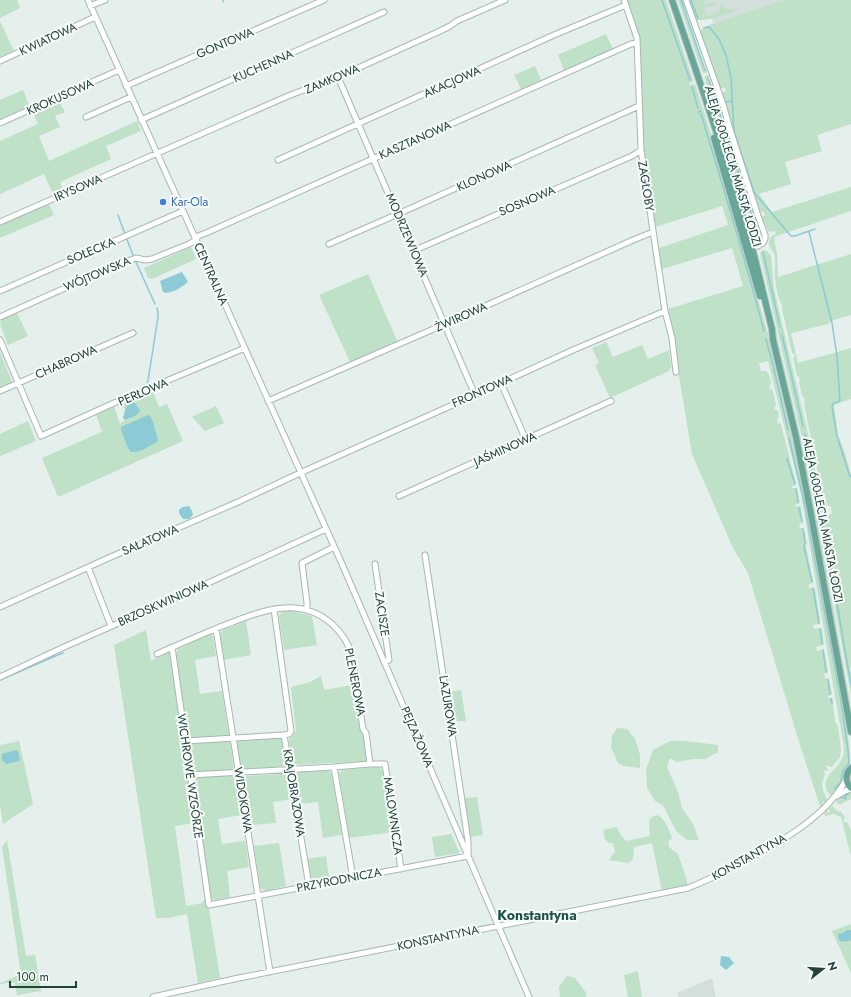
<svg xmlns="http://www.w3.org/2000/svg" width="851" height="997" font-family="Jost,sans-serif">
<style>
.built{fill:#d3dfda}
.green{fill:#bee1c7}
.water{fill:#8ccad6}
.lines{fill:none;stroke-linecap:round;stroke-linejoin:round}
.stream{stroke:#8ccad6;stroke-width:1.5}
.minor-casing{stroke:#a7b8b2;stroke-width:7}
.major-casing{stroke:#c1cac8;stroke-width:8}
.minor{stroke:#fff;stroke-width:5}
.major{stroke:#68a697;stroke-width:6}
.shop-dot{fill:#3f7fe0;stroke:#f6fbf9;stroke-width:1.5}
.labels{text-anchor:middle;stroke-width:4;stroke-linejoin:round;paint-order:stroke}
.street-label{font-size:12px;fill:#23423a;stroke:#f6fbf9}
.shop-label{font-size:12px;fill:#366cbe;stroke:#f6fbf9;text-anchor:start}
.quarter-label{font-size:14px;font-weight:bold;fill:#1d5648;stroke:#f6fbf9}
</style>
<rect width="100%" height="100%" fill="#e5efeb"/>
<path class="built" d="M689,0h105l-80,26 -3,-9 -11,2z
M712,978l4,19h-37l-2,-4z"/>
<path class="green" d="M0,0h17l3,8 -20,10z
M626,0h40l27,80v2l-4,1 1,2 3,-1h2l14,44 65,227 30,135 45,253 1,20 -6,10 -2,9 -9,12 -3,1c-12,-15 3,-22 10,-33 4,-5 4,-10 4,-15l-10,-57 -33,-196 -33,-133 -9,2 2,8h5c4,3 5,9 5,14l-2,1 1,3h1l2,2 3,13v2l-2,1 1,3 3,1 1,6 -2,2 1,4h2l1,2 15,58v2l-4,1v2h5l3,15 -5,2 1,2 3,-1 2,1 2,15 -1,1 -3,2 1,3h3l1,1 3,14 -1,3 7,35v2l-4,1v4h5l1,1 5,32v3l-7,1 1,4 6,-1 2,1 2,14 -1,2 -7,2 1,4 6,-2 1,1 4,21 -1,2 -3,1 1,5 3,-1 1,1 3,15 -1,1 -3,1v2h3l2,1v6l2,17 3,4 3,24 -1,7 -8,10h-2l-2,-2 -2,1 2,4 -2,1 -2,-1 -1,1 2,3 -3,9 1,7 5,12 -3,1 -2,-1 -1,1 2,2 -1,2 -2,2 -21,-64 -52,-172 -15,-25 -41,-94 -24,-145 75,-23 -11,-38 -70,21 -3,-21 69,-23 -6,-19 -67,21 -12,-78 -4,-91z
M678,0h6l1,6 -2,1 22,63 2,-1v2l-1,2h-3l-1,-2z
M688,0h16l2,5 10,-4 1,3c-5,1 -7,3 -12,4l-1,3 1,3 3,2 4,-1 1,-2h1l6,-2 -1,-4 2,-1 -2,-5c5,5 7,10 16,8v2c-7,3 -34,13 -40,7 -3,-4 -5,-13 -7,-18z
M785,0h66v124l-34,11 5,16 -37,11 6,22 -32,10 13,18 79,-25v24l-74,25 -3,2 3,16 1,23 73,-23v61l-18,5 -5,4 -37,9 7,30 53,-15v51l-16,5 -1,2 4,29 7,18 6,22v192l-1,1 1,6v21l-28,-153 -16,-82 -47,-206 1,-3 5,-1 5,6 3,33 34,145 16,82 8,-2 -1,-8h-5l-2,-5 2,-2 -1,-2 -2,-1 -3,-13 2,-2v-2l-3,-1 -15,-74 1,-3 -1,-4 -2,-1 -3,-14 1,-2 -1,-3 -2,-1 -4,-18 2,-2 -1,-2 -2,-1 -10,-44c1,-5 -3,-8 -4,-14 -2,-8 -3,-15 -3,-23 0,-6 1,-13 -1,-19 -2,-3 -4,-5 -5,-8l1,-8 6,-3 -1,-3 -6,1 -7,-14v-1l3,-2 -1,-3h-3l-2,-1 -28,-84 -9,-34 4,-2 -1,-3h-5l-9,-24 2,-1 -1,-2h-2l-10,-28 2,-4 4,-3z
M0,21l14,30 -14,6z
M606,34l7,15 -49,21 -6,-15z
M535,66l6,14 -20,9 -7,-14z
M707,75l3,2 -2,1 8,24h2l-6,-18 9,23 4,16 -5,-16 -2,1 8,27 2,-1 32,95 1,8 -4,3 -4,-10 -13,-42 -35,-109v-3z
M23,90l7,17 -30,13v-20z
M58,99l7,13 -10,4 5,11 -21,9 10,25 88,-40 4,10 -35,15 5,13 -51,23 3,8 -10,4 -9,-20 -44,20v-53l38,-17 -6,-14z
M49,204l5,11 -54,23v-13z
M191,247l5,12 -44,20 -4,-1 -4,-10z
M758,254c15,68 32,135 47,203 17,81 30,163 45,244l-1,3 -44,-236 -21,-96 -27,-115z
M368,274l30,69 -48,19 -31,-67z
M17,313l11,23 -20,9 -8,-21 2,-5z
M606,342l7,15 29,-12 6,14 21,-9 2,17 -2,4 -59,27 -15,-33 4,-2 -7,-15z
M0,352l13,32 -13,6z
M153,391l6,16 8,-3 16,37 -125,56 -16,-39 60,-26 -6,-18 18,-8 6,18 5,-4 5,-1 9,-11 -3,-3 -8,-1 -3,5 -8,-5z
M216,406l8,17 -19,8 -13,-14z
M28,421l8,20 -36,15v-22z
M282,611h10l20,5 5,29 -33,5 -5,-34z
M246,621l5,34 -28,5 -3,-27 3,-3z
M146,630l5,31 19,-9 24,171 -19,3 11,80 16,-3 3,-4v4l4,6 11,69 -22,5 -11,-69 -19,4h-12l-42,-273z
M210,634l3,2 3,20 -21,4 5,34 22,-3 19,124 -23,4 4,25 23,-3 4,26 -22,4 3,26 -15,3 -4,-2 -35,-244 2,-5z
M321,676l3,14 29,-5 7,43 3,7 4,26 -74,4 -4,-25 7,-9 -5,-44 19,-5z
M461,690l5,31h-9l-5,-3 -3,-26z
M617,728l10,1 8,10 5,16v13l-16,-2 -6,-3 -7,-16 1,-11z
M283,738l4,28 -47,4 -4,-27 4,-3z
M19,741l14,63 -30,20 -3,-20v-59z
M670,741h15l33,4v7l-13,7h-12l-16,3 -7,-4 -3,9 11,25 4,16 11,16 6,16h-12l-11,-9 -13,-26 -8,-4 -8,-13 -1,-18 7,-20z
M379,767l4,4 10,61 -44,6 -10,-64 3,-4z
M329,771l3,3 10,61 -19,3 -5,-36 -19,2 -5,-27 5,-5z
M284,774l4,3 3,22 -18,3 3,21 -25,2 -7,-47 3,-2z
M851,791v8l-10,5h-3l-2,-3 1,-3 4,-3z
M477,797l6,38 -13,2 -5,-39z
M832,806l7,6 1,-1 5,6v1l-2,2 1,2h3l4,8v26l-10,-39 -7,-3 -9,2 -1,-3 3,-3 2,3 1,-2 -2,-2z
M658,815c8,6 11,14 14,23l-4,4 2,6 8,6 9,26v5l-25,6 -10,-48 -18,4 -1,12 -4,4 -20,-3 6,-9 -2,-8h-5l-3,-4 -2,-9 14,-3 3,7 6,7 24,-5 -1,-16 3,-3z
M451,834l9,19 -25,4 -3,-20z
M7,840l19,116 9,-1 6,36 -24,4 -2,-13 -15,2v-1l21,-9 -19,-127z
M279,843l7,43 -21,5 -5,-4 -6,-41z
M326,856l3,21 -15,4 -4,-3 -3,-19z
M851,924v49l-19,-42z
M638,971l4,26h-14l-4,-22z
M567,976l8,2 12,16 -1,3h-26l-1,-10z"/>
<path class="water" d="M182,272l6,10c-7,5 -16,13 -25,10l-3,-11z
M130,399l4,2c2,4 4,6 6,10 -4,5 -9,7 -15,9l-2,-2 2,-8z
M148,415l2,1 3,6 5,18 -1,2c-8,4 -17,11 -26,10l-3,-4 -7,-18v-3z
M189,506l3,5 1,4 -4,4h-6l-4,-6v-3l4,-3z
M16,750l2,1 2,9 -1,1 -13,3 -4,-4v-6z
M847,930h4v10l-5,2 -6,-1 -2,-3v-4l5,-1z
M721,956l8,1 5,6 -8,7 -6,-5z"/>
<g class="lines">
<path class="stream" d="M662,0l28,80
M681,0l24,70
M691,0l7,19
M223,2v-2
M704,28l5,-1 1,1 9,11 7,16 5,23 3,53 20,61 3,4 34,40h4l20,-7
M708,78l9,24
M692,87l6,21
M726,102l6,-1
M715,106l4,-1
M718,108l41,130
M698,112l3,-1
M701,114c22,72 44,144 63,217
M118,215l7,19
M809,232l23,91 5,33 3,45 -7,3 -1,3 5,29 12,38 2,3
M126,237l7,18
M763,252l17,75
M135,260l20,44
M782,335l21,91
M766,339l7,26 15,65
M147,387l11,-70v-4l-1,-5
M805,434l25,129 21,122
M789,438l16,68 35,189 8,55 1,13 -7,10 -1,9 -6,6v1
M787,458v1l8,25
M796,489l2,13
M799,508l3,14
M803,529l2,14 -1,4 8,35
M813,588l6,35
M820,629l2,15
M823,650l3,22
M0,680l53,-23 10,-4
M828,680l2,14
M831,699l1,5
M842,797l4,2
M845,798l1,-3 2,-1v-1"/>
<defs>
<path id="minor" d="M88,0l254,564 187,433
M624,0l13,38 4,112 24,161 7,27 4,34
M686,0l37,104 6,22 28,87 8,22v4l-2,4 -5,3 -9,3
M90,6l15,-6
M0,61l95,-44
M338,77l137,318
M126,86l198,-86
M86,117l45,-20
M141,120l243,-108
M0,123l119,-53
M278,160l276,-125 72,-30
M0,222l288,-126 50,-19 100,-45 12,-6 7,-5 48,-21
M329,244l69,-30 241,-108
M413,251l219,-95 9,-6
M0,291l183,-80
M0,317l112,-50 24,-9 9,2 7,-1 37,-15 7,-4 2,-4 8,-3 425,-189 6,-1
M0,340l41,96 73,-33 131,-55
M501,383l25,57
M0,391l133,-58
M268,401l177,-77 188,-84 20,-8
M399,496l212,-95
M375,564l14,96 -4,2
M88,567l23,59
M0,607l113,-51 125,-54 62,-29 175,-78 98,-45 92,-39
M274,609l17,122 -2,3 -5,1 25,151
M307,610v-7l-5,-40 32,-16
M216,629l54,343
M172,647l37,258 259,-49v-15l-43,-286
M157,654c23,-10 45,-20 68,-29 36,-14 74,-30 107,-1 10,9 16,18 20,31l11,74 3,4 4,31
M0,677l64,-30 105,-46 157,-72
M185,741l99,-6
M334,767l19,111
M190,775l144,-8 36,-3h15l16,105
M837,796l8,-5 6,-2
M153,997l81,-18 454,-91c18,-7 34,-15 50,-24 39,-20 85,-44 108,-84"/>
<path id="major" d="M672,0c27,79 54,157 77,237 9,31 15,61 23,92l1,11 23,97 14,72 41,223
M714,138l46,158
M851,768c-6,6 -6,14 0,20"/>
</defs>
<use href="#minor" class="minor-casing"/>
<use href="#major" class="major-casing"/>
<use href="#minor" class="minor"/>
<use href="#major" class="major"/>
</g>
<circle class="shop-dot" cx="163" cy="202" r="4"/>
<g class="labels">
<g class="street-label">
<text transform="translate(48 39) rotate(-25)" y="4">KWIATOWA</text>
<text transform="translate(225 43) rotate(-23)" y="4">GONTOWA</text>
<text transform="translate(263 66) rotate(-24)" y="4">KUCHENNA</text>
<text transform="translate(332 79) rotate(-23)" y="4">ZAMKOWA</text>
<text transform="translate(452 82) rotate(-24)" y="4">AKACJOWA</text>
<text transform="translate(60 97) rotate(-24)" y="4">KROKUSOWA</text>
<text transform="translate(415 140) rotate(-24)" y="4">KASZTANOWA</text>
<text transform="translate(733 166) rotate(73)" y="4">ALEJA 600-LECIA MIASTA ŁODZI</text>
<text transform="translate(484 176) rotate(-24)" y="4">KLONOWA</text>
<text transform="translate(646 186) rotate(81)" y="4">ZAGŁOBY</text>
<text transform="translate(78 188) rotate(-23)" y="4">IRYSOWA</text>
<text transform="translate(527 201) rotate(-23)" y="4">SOSNOWA</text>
<text transform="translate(407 235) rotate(67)" y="4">MODRZEWIOWA</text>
<text transform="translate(91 251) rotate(-23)" y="4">SOŁECKA</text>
<text transform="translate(97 274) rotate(-23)" y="4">WÓJTOWSKA</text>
<text transform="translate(211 274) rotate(66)" y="4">CENTRALNA</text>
<text transform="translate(461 317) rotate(-24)" y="4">ŻWIROWA</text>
<text transform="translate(66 362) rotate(-24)" y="4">CHABROWA</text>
<text transform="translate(482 391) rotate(-24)" y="4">FRONTOWA</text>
<text transform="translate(143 392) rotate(-23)" y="4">PERŁOWA</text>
<text transform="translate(505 449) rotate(-24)" y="4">JAŚMINOWA</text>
<text transform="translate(823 520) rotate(79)" y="4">ALEJA 600-LECIA MIASTA ŁODZI</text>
<text transform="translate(150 540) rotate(-23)" y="4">SAŁATOWA</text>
<text transform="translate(163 603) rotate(-24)" y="4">BRZOSKWINIOWA</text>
<text transform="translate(382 614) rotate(82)" y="4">ZACISZE</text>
<text transform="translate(355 682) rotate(79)" y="4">PLENEROWA</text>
<text transform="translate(448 706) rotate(81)" y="4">LAZUROWA</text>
<text transform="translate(417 737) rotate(67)" y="4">PEJZAŻOWA</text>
<text transform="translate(190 776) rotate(82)" y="4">WICHROWE WZGÓRZE</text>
<text transform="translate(294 793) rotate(81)" y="4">KRAJOBRAZOWA</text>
<text transform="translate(243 800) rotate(81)" y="4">WIDOKOWA</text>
<text transform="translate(393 816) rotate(82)" y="4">MALOWNICZA</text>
<text transform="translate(749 857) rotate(-29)" y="4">KONSTANTYNA</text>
<text transform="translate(339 880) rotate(-11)" y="4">PRZYRODNICZA</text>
<text transform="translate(438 938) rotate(-12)" y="4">KONSTANTYNA</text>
</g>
<g class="shop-label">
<text x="171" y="206">Kar-Ola</text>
</g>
<g class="quarter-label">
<text x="537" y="920">Konstantyna</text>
</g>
</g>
<g transform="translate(823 969) rotate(73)" stroke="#f6fbf9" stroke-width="3" paint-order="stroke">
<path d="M0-3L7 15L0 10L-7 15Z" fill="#23423a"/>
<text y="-6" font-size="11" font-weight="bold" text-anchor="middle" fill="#23423a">N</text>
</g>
<path d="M10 981v6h66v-6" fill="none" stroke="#23423a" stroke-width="2"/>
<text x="16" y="981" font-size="12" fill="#23423a" stroke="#f6fbf9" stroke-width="3" paint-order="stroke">100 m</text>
</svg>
